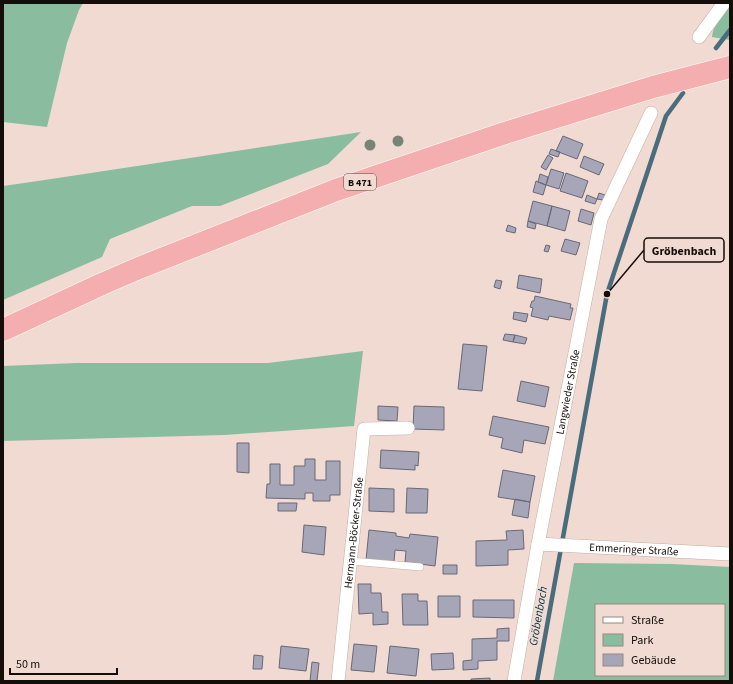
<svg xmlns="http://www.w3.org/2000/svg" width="733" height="684" font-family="'Source Sans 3',sans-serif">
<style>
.green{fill:#8abca0;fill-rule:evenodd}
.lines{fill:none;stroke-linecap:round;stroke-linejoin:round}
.stream{stroke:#4a6d7e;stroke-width:4.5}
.building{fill:#a7a6b8;stroke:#696879}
.lane-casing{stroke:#c3afa5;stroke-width:8}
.street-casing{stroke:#c3afa5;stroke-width:14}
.highway-casing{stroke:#fff;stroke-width:23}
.lane{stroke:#fff;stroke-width:7}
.street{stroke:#fff;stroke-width:13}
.highway{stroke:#f4aeaf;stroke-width:22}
.tree{fill:#788576}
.labels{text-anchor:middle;stroke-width:3.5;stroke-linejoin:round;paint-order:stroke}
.shield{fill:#f0dad1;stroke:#564a46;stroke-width:1}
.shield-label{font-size:10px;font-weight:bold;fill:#140d0a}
.street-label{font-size:11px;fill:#140d0a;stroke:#f0dad1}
.water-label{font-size:12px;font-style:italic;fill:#033447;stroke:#f0dad1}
.leader{fill:none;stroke:#140d0a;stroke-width:1.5}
.callout-dot{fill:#140d0a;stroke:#f0dad1;stroke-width:1.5}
.callout{fill:#f0dad1;stroke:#140d0a;stroke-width:1.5}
.callout-label{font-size:12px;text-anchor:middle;font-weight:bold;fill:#140d0a}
</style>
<rect width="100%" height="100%" fill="#f0dad1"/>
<path class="green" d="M3,3h80l-4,7 -12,33 -20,84 -44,-5z
M730,4v36l-18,-3c1,-12 11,-24 18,-33z
M361,132l-33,32 -108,42h-28l-82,33 -8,18 -99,43v-114l35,-5z
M363,351l-9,75 -130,9 -221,6v-75l74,-3h191z
M574,563l98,1 58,3v114h-177zM596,605h128v70h-128z"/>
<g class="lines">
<path class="stream" d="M716,48l14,-18
M537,681l70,-387 59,-178 17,-23"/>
</g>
<path class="building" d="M563,136l20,8 -6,15 -21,-8z
M551,149l9,3 -2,5 -9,-3z
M548,155l5,3 -7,12 -5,-3z
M584,156l20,8 -5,11 -19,-8z
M551,169l13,4 -5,16 -13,-4z
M566,173l22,8 -6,17 -22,-7z
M540,174l8,3 -2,8 -8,-3z
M536,181l10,4 -3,10 -10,-3z
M599,193l6,2 -2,5 -6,-1z
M587,195l10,4 -2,5 -10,-3z
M533,201l19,5 -5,20 -19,-5z
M552,206l18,5 -5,20 -18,-5z
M581,209l13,4 -3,12 -13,-4z
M528,221l8,3 -1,5 -8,-2z
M508,225l8,3 -1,5 -9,-2z
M565,239l15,4 -4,12 -15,-4z
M546,245l4,1 -2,6 -4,-1z
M519,275l23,4 -2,14 -23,-5z
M496,280l6,1 -2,8 -6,-2z
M535,296l36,8 -1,4h3l-3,12 -21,-4 -1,4 -17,-4 2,-8 -3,-1 2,-6h2z
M514,312l14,2 -2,8 -13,-3z
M505,334l10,1 -2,7 -10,-2z
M515,335l12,3 -2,6 -12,-2z
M463,344l24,2 -5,45 -24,-2z
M521,381l28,6 -4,20 -28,-6z
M378,406l20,1 -1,14 -19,-1z
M414,406l30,1v23l-31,-1z
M493,416l56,11 -4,17 -21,-4 -2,13 -21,-5 2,-10 -14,-3z
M237,443h12v30l-12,-1z
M381,450l38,2 -1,14 -3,-1v5l-35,-2z
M305,459h10v21h11v-19h14v34h-10v6h-17v-8h-8v6l-39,-1 1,-14h3v-20h10v21h14v-19h11z
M503,470l32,6 -5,26 -32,-5z
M369,488l25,1v23l-25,-1z
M407,488l21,1 -1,24h-21z
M515,499l15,3 -2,16 -16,-3z
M278,503h19l-1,8h-18z
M304,525l22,2 -2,28 -22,-3z
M369,530l27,3v3l13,2 1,-4 28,3 -3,29 -30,-4 1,-11 -11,-1 -1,12 -28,-2z
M523,530l1,19 -16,1v15l-32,1v-25l31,-1 -1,-9z
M443,565h14v9h-14z
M358,584h13v9h10l1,19h6v12l-15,1v-12l-14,1z
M402,594h16v7h9l1,24h-25z
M438,596h22v21h-22z
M473,600h41v18l-41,-1z
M509,628v13h-12v19l-19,1v8l-15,1v-9l9,-1v-21l25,-1v-9z
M354,644l23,2 -3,26 -23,-2z
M281,646l28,3 -3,22 -27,-3z
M390,646l29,3 -3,27 -29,-3z
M453,653l1,16 -22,1 -1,-16z
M254,655l9,1 -1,13h-9z
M312,662l7,1 -2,18h-7z
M490,678v3h-19v-2z"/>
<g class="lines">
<defs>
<path id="lane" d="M351,561l69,6"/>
<g id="street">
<path d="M699,37l25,-34"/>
<path id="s1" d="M538,544l192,10"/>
<path id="s2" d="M338,681l26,-252 44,-1"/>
<path id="s3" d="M514,681l24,-137 63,-325 50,-106"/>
</g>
<path id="highway" d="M3,330l99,-46 37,-16 197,-78 169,-57 148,-46 77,-20"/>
</defs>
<use href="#lane" class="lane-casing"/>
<use href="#street" class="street-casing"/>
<use href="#highway" class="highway-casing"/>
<use href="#lane" class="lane"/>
<use href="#street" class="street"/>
<use href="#highway" class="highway"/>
</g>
<g class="tree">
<circle cx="398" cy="141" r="5.5"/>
<circle cx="370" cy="145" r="5.5"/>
</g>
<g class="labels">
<rect class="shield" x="344" y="174" width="32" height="16" rx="3"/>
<g class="shield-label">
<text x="360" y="186">B 471</text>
</g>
<g class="street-label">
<text dy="4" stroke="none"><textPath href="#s3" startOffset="294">Langwieder Straße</textPath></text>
<text dy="4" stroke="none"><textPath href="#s2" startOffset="149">Hermann-Böcker-Straße</textPath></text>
<text dy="4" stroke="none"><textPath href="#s1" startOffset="96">Emmeringer Straße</textPath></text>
</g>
<g class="water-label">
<text transform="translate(538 616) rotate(-80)" y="4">Gröbenbach</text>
</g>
</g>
<path class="leader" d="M607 294L644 250"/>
<circle class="callout-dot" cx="607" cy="294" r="4"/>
<rect class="callout" x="644" y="238" width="80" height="24" rx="4"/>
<g class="callout-label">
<text x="684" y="255">Gröbenbach</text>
</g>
<rect width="733" height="684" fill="none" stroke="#140d0a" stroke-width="8"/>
<rect x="595" y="604" width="130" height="72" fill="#f0dad1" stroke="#988881"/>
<rect x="603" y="617" width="20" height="6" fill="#ffffff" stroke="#988881"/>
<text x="631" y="624" font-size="12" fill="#140d0a">Straße</text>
<rect x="603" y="634" width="20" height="12" fill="#8abca0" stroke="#988881"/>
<text x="631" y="644" font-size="12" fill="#140d0a">Park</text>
<rect x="603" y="654" width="20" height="12" fill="#a7a6b8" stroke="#988881"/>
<text x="631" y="664" font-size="12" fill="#140d0a">Gebäude</text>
<path d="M10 668v6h107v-6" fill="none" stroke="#140d0a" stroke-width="2"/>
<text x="16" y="668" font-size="12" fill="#140d0a" stroke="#f0dad1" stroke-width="3" paint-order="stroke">50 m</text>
</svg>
